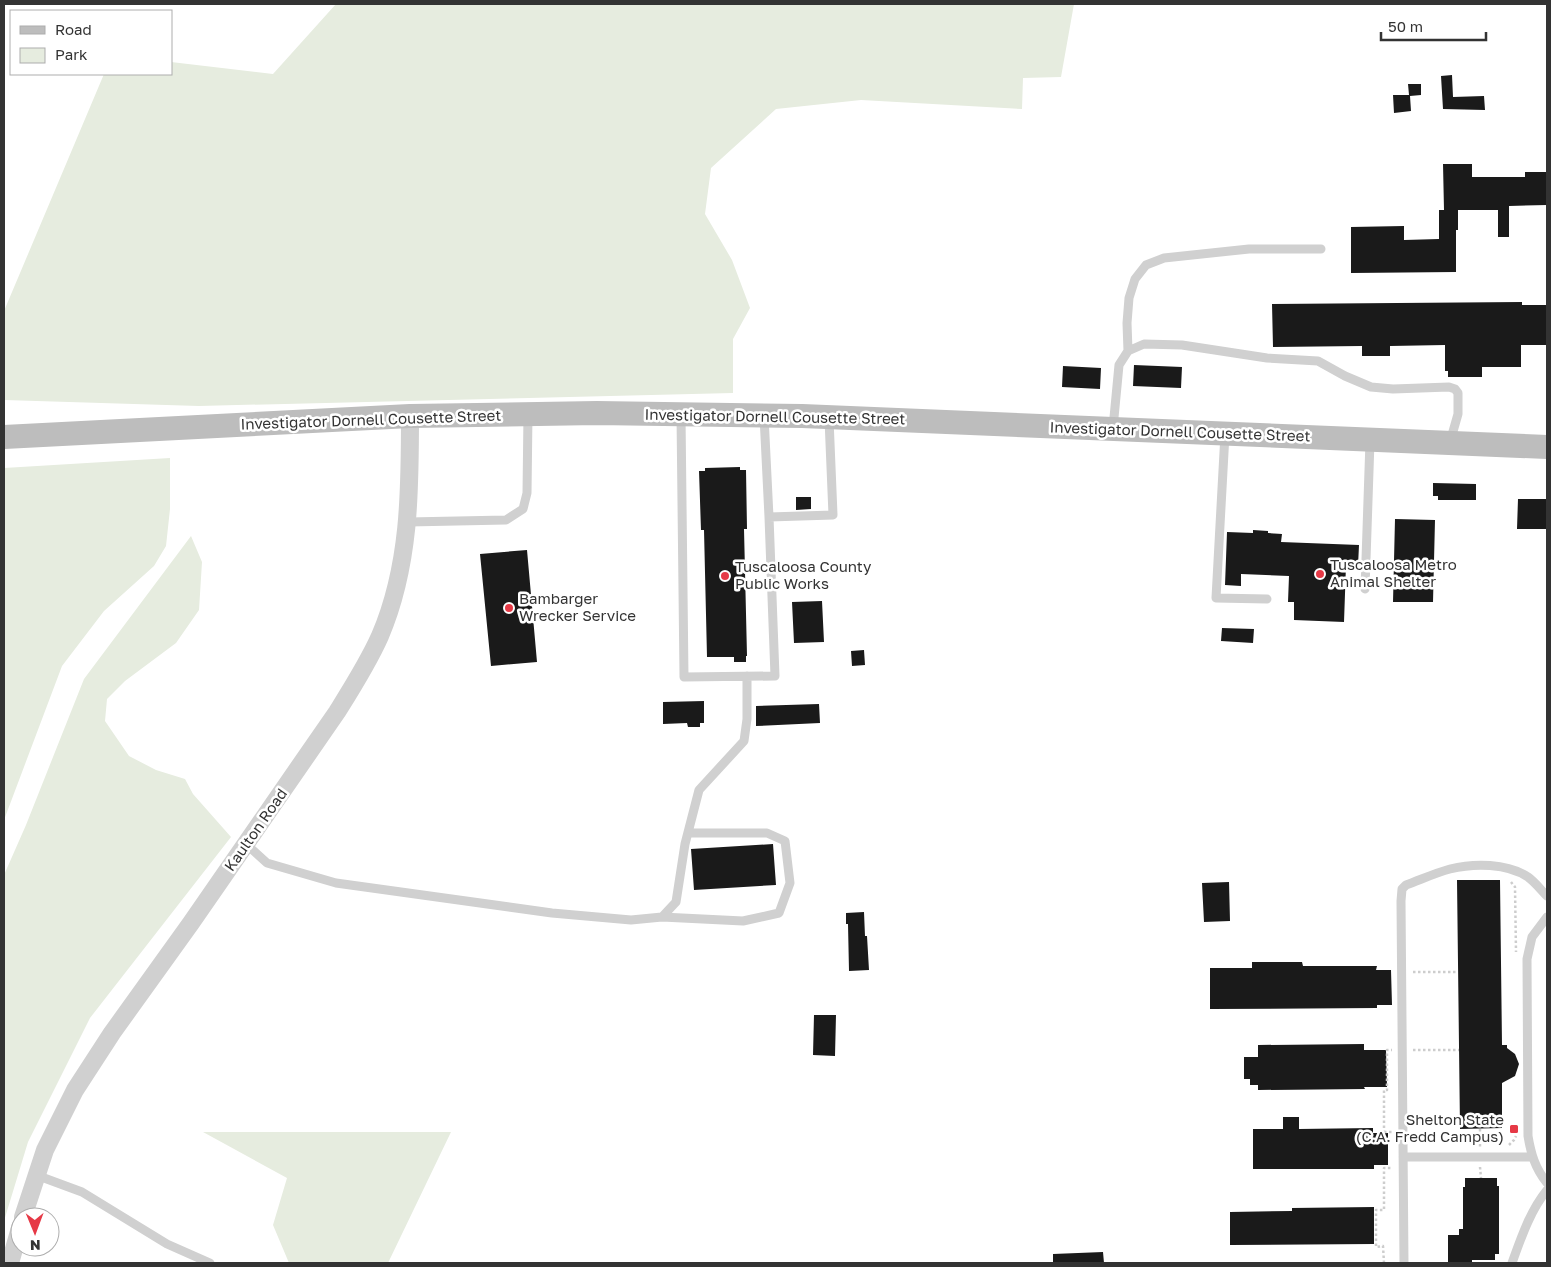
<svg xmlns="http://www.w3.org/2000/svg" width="1551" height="1267" font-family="'Golos Text',sans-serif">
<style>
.green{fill:#e6ecdf}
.building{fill:#1a1a1a}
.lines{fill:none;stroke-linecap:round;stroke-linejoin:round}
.path{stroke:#cdcdcd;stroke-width:2.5;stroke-dasharray:2.5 2.5;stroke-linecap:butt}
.service{stroke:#d0d0d0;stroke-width:9}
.minor{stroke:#d0d0d0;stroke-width:18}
.secondary{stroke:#bdbdbd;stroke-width:24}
.poi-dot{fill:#e63946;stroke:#fff;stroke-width:2}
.labels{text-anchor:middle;stroke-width:5;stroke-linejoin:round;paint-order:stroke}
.street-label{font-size:15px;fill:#333;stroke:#fff}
.poi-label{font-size:15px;fill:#333;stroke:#fff;text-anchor:start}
</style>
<rect width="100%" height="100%" fill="#fff"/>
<path class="green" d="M336,4h738l-13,73 -38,1 -1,31 -161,-9 -85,9 -65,59 -6,46 27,46 18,48 -17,31v54l-534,13 -195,-6v-89l100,-237h67v-12l102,12z
M170,458v51l-4,37 -12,20 -50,45 -42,55 -58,154v-352z
M191,536l11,26 -3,48 -23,33 -51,38 -18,18 -2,22 24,35 27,14 29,9 8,15 38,43 -141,181 -62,124 -24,79v-346l22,-50 58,-146z
M203,1132h248l-63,131h-99l-16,-38 14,-47z"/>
<path class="building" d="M1452,75l1,22 31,-1 1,14 -42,-1 -2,-33z
M1408,84h13v11l-11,1 1,15 -17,2 -1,-18h16z
M1443,164h29v13h53v-5h22v33l-38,1v31h-11v-27h-40v20h-2v42l-105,1v-46l53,-1v14l35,-1v-29h5z
M1522,302v3h25v40h-26v22h-39v10h-34v-6h-3v-26l-55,1v10h-28v-10l-89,1 -1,-43z
M1134,365l48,2 -1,21 -48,-2z
M1063,366l38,2 -1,21 -38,-2z
M740,467v3h6l1,59h-3l3,127h-1v6h-12v-5h-27l-3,-127h-3l-2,-59h6v-3z
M1433,483l43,1v16h-38v-4h-5z
M796,497h15v12l-15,1z
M1518,499h29v30h-30z
M1395,519l40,1 -2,82h-40z
M1253,530l15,1v2l14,1 -1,8 78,3 -1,21 -12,-1 -2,57 -50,-2v-18h-6l1,-26 -48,-2v12l-16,-1 2,-53 26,1z
M527,550l10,112 -46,4 -11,-112z
M822,601l2,41 -30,1 -2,-41z
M1222,628l32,1 -1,14 -32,-2z
M864,650l1,15 -13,1 -1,-15z
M704,701v22h-4v4h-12l-1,-4 -24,1v-22z
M819,704l1,19 -64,3v-20z
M773,844l3,41 -82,5 -3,-41z
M1457,880h43l2,165h5v3l8,6 4,10 -4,12 -13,7v45l-42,1z
M1229,882l1,39 -26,1 -2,-39z
M864,912l1,24h2l2,34 -20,1 -1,-47h-2v-11z
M1252,962h50l1,4h74l-1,4h15l1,35h-15v3l-167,1v-41h42z
M814,1015h22l-1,41 -22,-1z
M1364,1044v6h22l1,37h-23l1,2 -107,1v-5h-8v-6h-6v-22h14v-12z
M1283,1117h16v12l74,-1v5h15v32h-14v4h-121v-40h30z
M1465,1178h32v8h2v68h-4v6h-23v3h-24v-28h11v-6h4v-42h2z
M1374,1207v37l-144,1v-33l62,-1v-3z
M1103,1252l1,11h-51v-9z"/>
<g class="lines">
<path class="path" d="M1511,882l4,5 1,65
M1413,972h45
M1413,1050h46
M1480,1129v18
M1384,1132h8
M1384,1133v-43h3v-40h5
M1509,1145l5,-5 2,-4
M1480,1167l1,11
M1384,1263l-1,-17 -7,1v-37h8v-42h8"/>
<path class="service" d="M1128,351l-1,-28 2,-25 6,-19 11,-14 18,-7 85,-9h72
M681,415l3,262 91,-1 -6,-159
M764,416l5,101 64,-2 -4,-96
M1113,428l6,-63 9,-14 16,-7 38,1 85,13 51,3 27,15 26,11 22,2 56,-2 6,2 3,4v21l-8,28
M1225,434l-9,164 51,1
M408,522l98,-2 17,-11 4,-16 1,-79
M1365,589l5,-148
M246,844l21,19 69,20 216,30 79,7 31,-3 81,4 36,-8 11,-30 -5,-42 -18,-8h-79
M662,917l14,-15 9,-58 14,-54 45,-49 3,-22v-43
M1547,917l-15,20 -5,22 1,177c3,18 7,32 19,47
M1403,1157h129
M36,1175l46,17 85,52 43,19
M1404,1263l-3,-362 1,-12 4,-4c14,-5 29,-12 44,-16 24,-6 57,-6 78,8 7,5 13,13 19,19
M1512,1263c9,-25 18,-52 35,-73"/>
<path class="minor" d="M23,1217l22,-67 30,-60 37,-57 79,-110 146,-211c15,-24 31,-49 43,-76 30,-70 30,-145 30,-220
M10,1263l10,-35"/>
<path class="secondary" d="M4,437l406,-21 187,-3 205,3 745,31"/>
</g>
<g class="poi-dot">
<circle cx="1320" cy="574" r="5"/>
<circle cx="725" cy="576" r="5"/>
<circle cx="509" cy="608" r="5"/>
<rect x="1509" y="1124" width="10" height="10" rx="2.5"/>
</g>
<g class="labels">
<g class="street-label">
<text transform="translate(775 417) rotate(1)" y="5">Investigator Dornell Cousette Street</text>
<text transform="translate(371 420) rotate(-2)" y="5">Investigator Dornell Cousette Street</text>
<text transform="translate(1180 432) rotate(2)" y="5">Investigator Dornell Cousette Street</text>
<text transform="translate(256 830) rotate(-55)" y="5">Kaulton Road</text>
</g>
<g class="poi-label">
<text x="1330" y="570">Tuscaloosa Metro<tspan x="1330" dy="17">Animal Shelter</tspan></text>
<text x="735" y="572">Tuscaloosa County<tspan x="735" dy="17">Public Works</tspan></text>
<text x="519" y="604">Bambarger<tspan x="519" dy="17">Wrecker Service</tspan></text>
<text x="1504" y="1125" text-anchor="end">Shelton State<tspan x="1504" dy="17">(C.A. Fredd Campus)</tspan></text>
</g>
</g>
<rect width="1551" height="1267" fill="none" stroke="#333333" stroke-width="10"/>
<rect x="10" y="10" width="162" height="65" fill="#ffffff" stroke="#adadad"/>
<rect x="20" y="26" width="25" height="8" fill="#bdbdbd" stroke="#adadad"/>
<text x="55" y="35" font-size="15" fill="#333333">Road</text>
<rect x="20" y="48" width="25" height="15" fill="#e6ecdf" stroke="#adadad"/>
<text x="55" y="60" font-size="15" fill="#333333">Park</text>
<g transform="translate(35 1232) rotate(179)"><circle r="24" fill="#ffffff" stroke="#adadad"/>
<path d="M0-4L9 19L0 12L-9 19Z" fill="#e63946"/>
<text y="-8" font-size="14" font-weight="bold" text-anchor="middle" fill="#333333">N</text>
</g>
<path d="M1381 32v8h105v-8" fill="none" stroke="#333333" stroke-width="2.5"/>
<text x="1388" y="32" font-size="15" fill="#333333" stroke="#ffffff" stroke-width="4" paint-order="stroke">50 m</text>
</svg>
